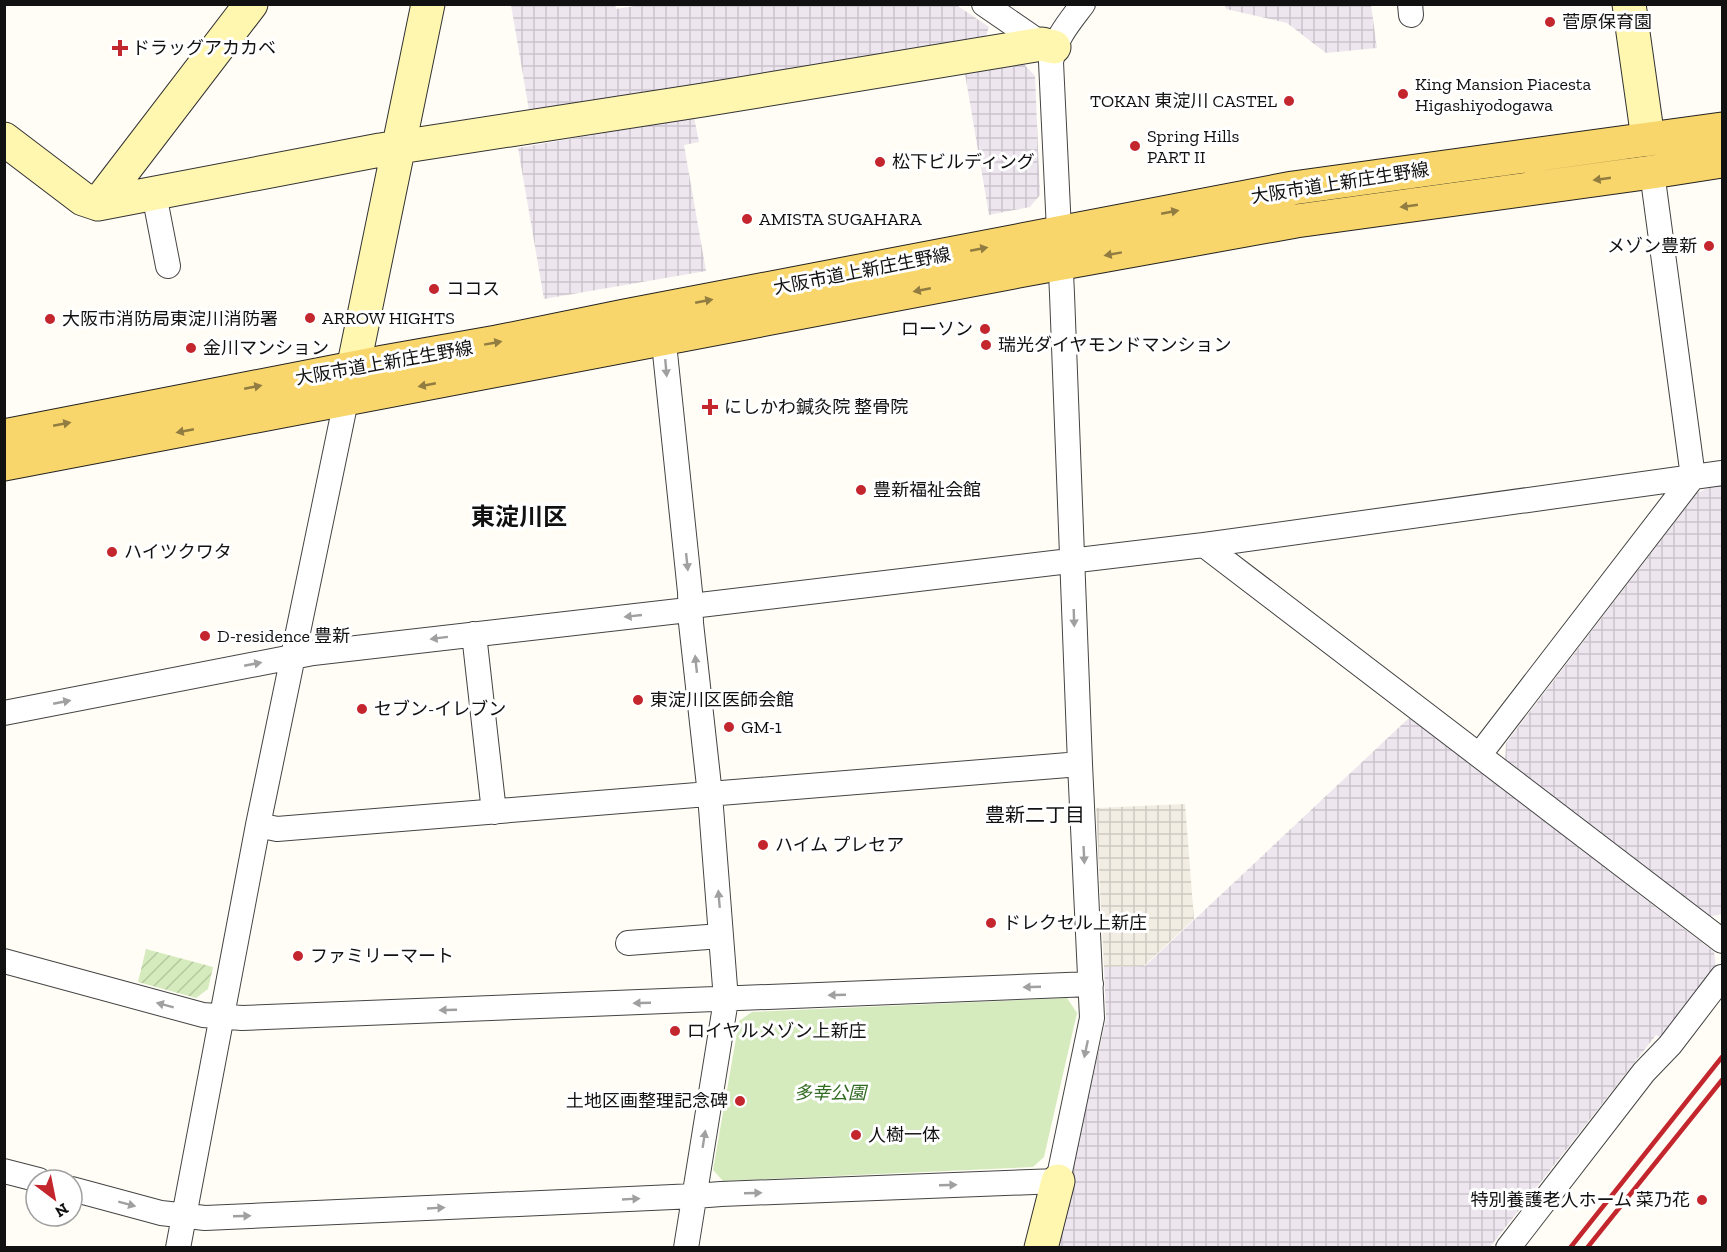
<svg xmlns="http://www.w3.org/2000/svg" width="1727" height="1252" font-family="'Zilla Slab','Noto Sans JP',serif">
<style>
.industrial{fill:url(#industrial-grid)}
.park{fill:#d5ebbd}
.garden{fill:url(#garden-furrows)}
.plaza{fill:url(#plaza-grid)}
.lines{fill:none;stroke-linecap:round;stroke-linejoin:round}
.street-casing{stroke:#444;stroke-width:26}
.secondary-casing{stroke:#333;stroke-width:35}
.primary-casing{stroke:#222;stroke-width:35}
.street{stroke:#fff;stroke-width:24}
.secondary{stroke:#fff6b0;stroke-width:33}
.primary{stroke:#f9d66b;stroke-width:33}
.rail{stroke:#c4262e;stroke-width:4.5}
.oneway{fill:#917d42}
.oneway2{fill:#a0a0a0}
.poi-dot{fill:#c4262e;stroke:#fff;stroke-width:2}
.labels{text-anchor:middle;stroke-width:6;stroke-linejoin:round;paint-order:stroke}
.poi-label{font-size:18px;fill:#111;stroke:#fff;text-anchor:start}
.street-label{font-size:18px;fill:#111;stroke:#fff}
.park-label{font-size:18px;font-style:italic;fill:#2f6b1f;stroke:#fff}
.neighbourhood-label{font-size:20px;fill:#111;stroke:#fff}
.district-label{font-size:24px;font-weight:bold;fill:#111;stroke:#fff}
</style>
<defs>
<pattern id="industrial-grid" width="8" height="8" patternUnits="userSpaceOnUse" patternTransform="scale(1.5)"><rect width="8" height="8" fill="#eee6ef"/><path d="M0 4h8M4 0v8" fill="none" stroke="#cbc4cc"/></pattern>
<pattern id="garden-furrows" width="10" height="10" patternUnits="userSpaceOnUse" patternTransform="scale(1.5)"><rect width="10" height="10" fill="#d5ebbd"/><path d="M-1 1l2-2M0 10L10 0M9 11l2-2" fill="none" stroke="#b6c8a1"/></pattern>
<pattern id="plaza-grid" width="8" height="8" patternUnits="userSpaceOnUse" patternTransform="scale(1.5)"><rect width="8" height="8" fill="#f1ede2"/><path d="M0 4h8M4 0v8" fill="none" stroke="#cecac1"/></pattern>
</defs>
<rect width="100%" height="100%" fill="#fffdf5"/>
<path class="industrial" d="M615,4l1,5 30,-5h207l9,2 2,-2h91l34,23 -5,14 -454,75 -19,-111z
M1225,5h146l6,43 -51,5 -39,-30 -61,-14z
M1024,64l11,12 5,119 -10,12 -41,8 -24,-141z
M694,117l5,25 -15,3 22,126 -162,28 -26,-151z
M1722,485v429l-14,3 -203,-155 1,-19 191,-250 13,-6z
M1410,717l304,235 2,14 -55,72 -5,-3 -166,212 -436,1 52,-229 -2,-52 41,-1z"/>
<path class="park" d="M1067,998l10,15 -33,144 -11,10 -310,14 -10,-11 26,-149 13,-9z"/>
<path class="garden" d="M146,949l67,18 -5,22 -12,9 -58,-16z"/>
<path class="plaza" d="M1185,804l9,115 -50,47 -40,1 -8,-159z"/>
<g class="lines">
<defs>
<path id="street" d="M984,4l58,40
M1410,4l1,11
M154,194l14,72
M662,324l28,268 1,31 19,172 16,205 -40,248
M1204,545l518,396
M474,634l20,178
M4,713l309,-60 366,-42 21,-6 504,-60 518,-72
M1480,754l213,-277 -41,-305
M258,825l19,4 803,-65
M628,943l93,-7
M4,961l199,54 39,3 849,-34
M4,1171l35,9
M72,1189l89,24 44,5 490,-22 26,-2 337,-13 34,-163 -12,-254 -18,-470 -11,-232c5,-25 17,-38 32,-58
M178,1248l80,-423 91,-439
M1508,1248l136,-176 26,-27 52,-68"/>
<path id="secondary" d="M1629,4l19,135
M4,139l79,60 15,5 282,-54 323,-50 339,-56 12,3
M98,204l153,-200
M353,369l75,-365
M1041,1248l17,-67"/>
<path id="primary" d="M4,436l380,-74 113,-20 128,-26 668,-128 429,-59
M4,464l1025,-195 267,-48 356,-49 70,-11"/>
</defs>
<use href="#street" class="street-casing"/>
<use href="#secondary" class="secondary-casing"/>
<use href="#primary" class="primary-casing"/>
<use href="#street" class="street"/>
<use href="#secondary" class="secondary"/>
<use href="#primary" class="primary"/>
<path class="rail" d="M1570,1248l152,-191
M1587,1248l135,-168"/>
</g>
<defs><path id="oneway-solid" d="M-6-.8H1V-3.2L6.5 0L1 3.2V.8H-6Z" transform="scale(1.5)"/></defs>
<g class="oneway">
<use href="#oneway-solid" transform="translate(1602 179) rotate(172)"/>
<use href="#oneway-solid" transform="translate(1409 206) rotate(172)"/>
<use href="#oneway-solid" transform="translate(1170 212) rotate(-11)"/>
<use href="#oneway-solid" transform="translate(979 249) rotate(-11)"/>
<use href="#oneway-solid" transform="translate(1113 254) rotate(170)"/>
<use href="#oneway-solid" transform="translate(922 290) rotate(169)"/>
<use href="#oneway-solid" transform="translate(704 301) rotate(-11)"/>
<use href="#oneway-solid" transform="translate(493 343) rotate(-10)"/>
<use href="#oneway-solid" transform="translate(427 385) rotate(169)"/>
<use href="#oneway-solid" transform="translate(253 387) rotate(-11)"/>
<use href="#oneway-solid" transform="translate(62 424) rotate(-11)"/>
<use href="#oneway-solid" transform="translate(185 431) rotate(169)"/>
</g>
<g class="oneway2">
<use href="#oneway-solid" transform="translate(666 368) rotate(85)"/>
<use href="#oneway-solid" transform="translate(687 562) rotate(84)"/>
<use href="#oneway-solid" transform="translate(633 616) rotate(174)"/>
<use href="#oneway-solid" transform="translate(1074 618) rotate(88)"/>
<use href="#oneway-solid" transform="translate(439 638) rotate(173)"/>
<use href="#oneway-solid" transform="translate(253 664) rotate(-11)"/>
<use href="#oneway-solid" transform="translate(696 664) rotate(-96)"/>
<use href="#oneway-solid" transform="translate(62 702) rotate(-11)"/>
<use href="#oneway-solid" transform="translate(1084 855) rotate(87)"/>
<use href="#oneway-solid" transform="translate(719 899) rotate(-95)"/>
<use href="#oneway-solid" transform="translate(1032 987) rotate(178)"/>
<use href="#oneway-solid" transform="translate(837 995) rotate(178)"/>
<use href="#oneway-solid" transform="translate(642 1003) rotate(178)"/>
<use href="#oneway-solid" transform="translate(165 1005) rotate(-165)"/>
<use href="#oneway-solid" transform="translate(448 1010) rotate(178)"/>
<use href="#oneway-solid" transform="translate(1086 1049) rotate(102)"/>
<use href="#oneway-solid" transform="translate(704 1139) rotate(-81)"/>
<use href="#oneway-solid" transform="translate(948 1185) rotate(-2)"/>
<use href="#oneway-solid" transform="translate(753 1193) rotate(-2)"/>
<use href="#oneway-solid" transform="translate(631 1199) rotate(-3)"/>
<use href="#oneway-solid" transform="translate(127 1204) rotate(15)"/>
<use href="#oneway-solid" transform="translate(436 1208) rotate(-3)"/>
<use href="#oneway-solid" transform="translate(242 1216) rotate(-2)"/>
</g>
<g class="poi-dot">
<circle cx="1550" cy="22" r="6"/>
<path d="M117 39h6v6h6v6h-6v6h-6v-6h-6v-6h6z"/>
<circle cx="1403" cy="94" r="6"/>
<circle cx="1289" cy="101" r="6"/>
<circle cx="1135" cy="146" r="6"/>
<circle cx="880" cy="162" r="6"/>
<circle cx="747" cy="219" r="6"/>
<circle cx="1709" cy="246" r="6"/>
<circle cx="434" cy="289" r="6"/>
<circle cx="310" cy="318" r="6"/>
<circle cx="50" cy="319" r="6"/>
<circle cx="985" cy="329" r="6"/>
<circle cx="986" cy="345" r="6"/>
<circle cx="191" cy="348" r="6"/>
<path d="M707 398h6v6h6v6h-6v6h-6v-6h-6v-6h6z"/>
<circle cx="861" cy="490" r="6"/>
<circle cx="112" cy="552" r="6"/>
<circle cx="205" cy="636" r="6"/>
<circle cx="638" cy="700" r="6"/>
<circle cx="362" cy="709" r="6"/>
<circle cx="729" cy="727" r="6"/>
<circle cx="763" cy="845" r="6"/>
<circle cx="991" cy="923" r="6"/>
<circle cx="298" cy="956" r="6"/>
<circle cx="675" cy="1031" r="6"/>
<circle cx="740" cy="1101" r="6"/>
<circle cx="856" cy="1135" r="6"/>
<circle cx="1702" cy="1200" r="6"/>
</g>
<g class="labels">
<g class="poi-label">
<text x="1562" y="28">菅原保育園</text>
<text x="132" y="54">ドラッグアカカベ</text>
<text x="1415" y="90">King Mansion Piacesta<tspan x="1415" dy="21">Higashiyodogawa</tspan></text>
<text x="1277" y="107" text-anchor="end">TOKAN 東淀川 CASTEL</text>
<text x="1147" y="142">Spring Hills<tspan x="1147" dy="21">PART II</tspan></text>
<text x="892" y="168">松下ビルディング</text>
<text x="759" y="225">AMISTA SUGAHARA</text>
<text x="1697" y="252" text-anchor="end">メゾン豊新</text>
<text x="446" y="295">ココス</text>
<text x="322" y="324">ARROW HIGHTS</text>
<text x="62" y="325">大阪市消防局東淀川消防署</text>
<text x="973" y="335" text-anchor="end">ローソン</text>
<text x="998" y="351">瑞光ダイヤモンドマンション</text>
<text x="203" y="354">金川マンション</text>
<text x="724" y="413">にしかわ鍼灸院 整骨院</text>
<text x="873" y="496">豊新福祉会館</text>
<text x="124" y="558">ハイツクワタ</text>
<text x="217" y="642">D-residence 豊新</text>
<text x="650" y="706">東淀川区医師会館</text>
<text x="374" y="715">セブン-イレブン</text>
<text x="741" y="733">GM-1</text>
<text x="775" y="851">ハイム プレセア</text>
<text x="1003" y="929">ドレクセル上新庄</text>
<text x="310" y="962">ファミリーマート</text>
<text x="687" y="1037">ロイヤルメゾン上新庄</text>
<text x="728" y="1107" text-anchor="end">土地区画整理記念碑</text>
<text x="868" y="1141">人樹一体</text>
<text x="1690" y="1206" text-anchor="end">特別養護老人ホーム 菜乃花</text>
</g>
<g class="street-label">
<text transform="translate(1340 183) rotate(-9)" y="6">大阪市道上新庄生野線</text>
<text transform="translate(862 271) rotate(-11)" y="6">大阪市道上新庄生野線</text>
<text transform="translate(384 363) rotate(-10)" y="6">大阪市道上新庄生野線</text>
</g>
<g class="park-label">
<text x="830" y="1099">多幸公園</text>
</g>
<g class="neighbourhood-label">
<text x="1035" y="822">豊新二丁目</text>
</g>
<g class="district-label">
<text x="519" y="525">東淀川区</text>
</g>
</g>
<rect width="1727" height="1252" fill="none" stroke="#111111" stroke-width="12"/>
<g transform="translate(54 1198) rotate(148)"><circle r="28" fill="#ffffff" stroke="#a0a0a0" stroke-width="1.5"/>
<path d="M0-4.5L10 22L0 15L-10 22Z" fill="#c4262e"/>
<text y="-9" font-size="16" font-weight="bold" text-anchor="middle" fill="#111111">N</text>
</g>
</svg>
